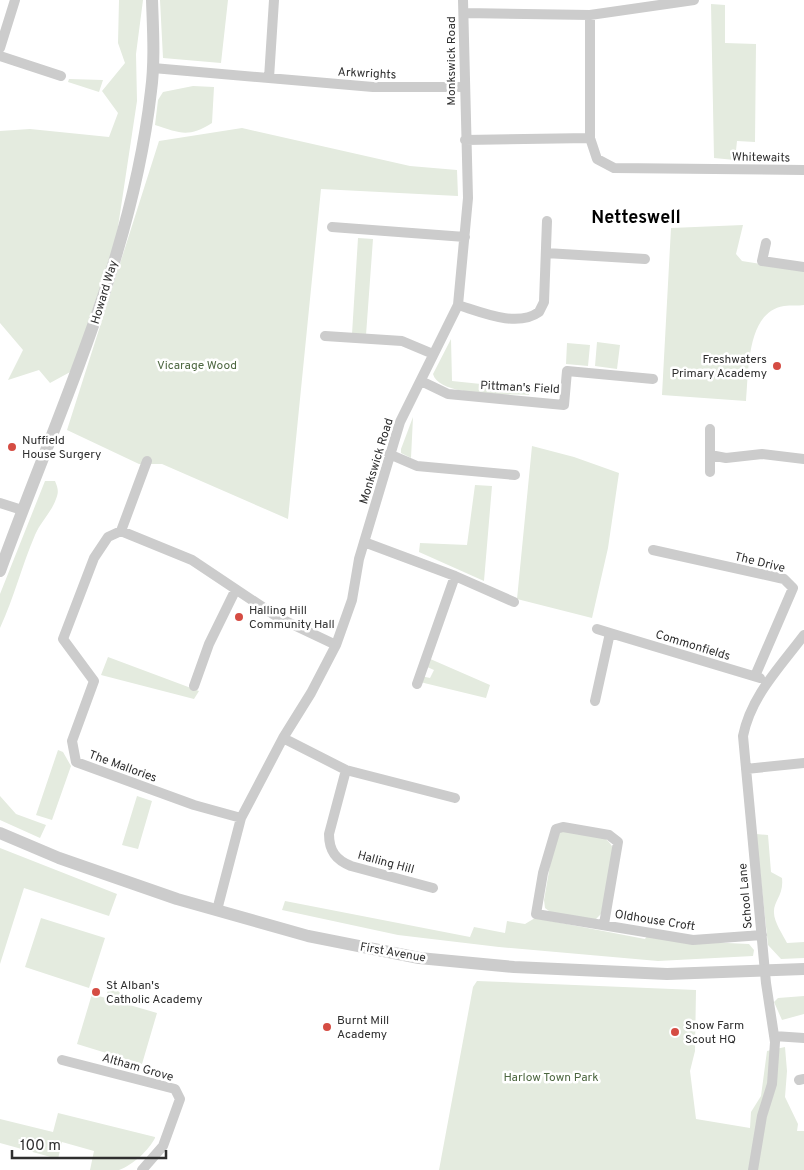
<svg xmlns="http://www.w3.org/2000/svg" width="804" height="1170" font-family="Overpass,sans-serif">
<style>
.green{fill:#e4ebdf}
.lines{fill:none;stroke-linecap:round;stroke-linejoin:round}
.minor{stroke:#ccc;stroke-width:10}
.tertiary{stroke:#ccc;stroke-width:12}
.poi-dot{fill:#d54c43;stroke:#fff;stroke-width:2}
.labels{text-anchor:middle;stroke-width:5;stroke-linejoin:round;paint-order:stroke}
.street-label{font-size:12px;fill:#2f2f2f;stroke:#fff}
.poi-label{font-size:12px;fill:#2f2f2f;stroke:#fff;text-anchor:start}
.park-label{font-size:12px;fill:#4d6741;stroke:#fff}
.district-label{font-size:18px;font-weight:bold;fill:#000;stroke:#fff}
</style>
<rect width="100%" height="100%" fill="#fff"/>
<path class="green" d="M119,0h24l-7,54 1,47 -21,139 -44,131 -22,12 -11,-13 -31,10 15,-30 -23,-27v-192l30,-2 79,8 9,-24 -16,-22 23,-28 -7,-20z
M160,0h68l-7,63 -58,-5z
M711,4l14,1v38l31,1 -1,98 -18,-1 -2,19 -21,-2z
M69,79l34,1 -4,12 -31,-10z
M193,86l21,1 -2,36c-24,15 -32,10 -57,2l3,-25 5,-8z
M242,128l168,38 47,4 1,26 -137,-7 -33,330 -126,-55h-23l-72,-34 92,-289z
M743,225l-7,29 6,7 62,10v34c-6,1 -13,0 -20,1 -38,6 -35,66 -38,95l-84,-6 9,-167z
M358,238l15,1 -7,96 -14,-1z
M451,339l1,42 78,8 -1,6c-20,-1 -90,2 -96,-21z
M597,342l23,3 -3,24 -22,-3z
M567,343l23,2 -2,21 -22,-2z
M413,417l-2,41 -10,-5v-4z
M532,446l42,11 45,16 -11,75 -16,70 -75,-19z
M45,481h10c3,7 4,11 1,18 -5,14 -15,22 -21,36 -13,30 -21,63 -35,93v-34z
M475,485l17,1 -8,95 -65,-29 1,-9 47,2z
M108,657l91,34 -5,8 -93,-24z
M428,658l62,27 -4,13 -66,-16 1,-6 9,2 4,-8 -9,-4z
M58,750l5,2 8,14 -19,54 -16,-5z
M0,796l16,18 30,11 -6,13 -40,-18z
M137,796l15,5 -14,48 -16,-4z
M567,829c18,4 39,2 47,21l-13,64 -8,8 -40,-8 -8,-6 -1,-8 10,-58 5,-9z
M756,834l12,1 3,37 11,6c2,18 -9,23 -8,35 0,9 9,22 13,30l17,-1v16l-23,1 -13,-14z
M0,848l117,46 -8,22 -85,-28 -24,76z
M285,901l185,36 4,-10 31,6 2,-12 18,3 10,-6 110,21 2,-3 37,5 65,3 5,6 -1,6 -95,5 -159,-14 -101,-12 -116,-25z
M41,918l64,20 -16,50 -64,-21z
M477,981l219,9 -1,61 -5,20 6,48 54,9 1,-16 10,-16 6,-45 18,-4 2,24 -2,26 13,27 -1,7h7v39h-365l34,-183z
M117,982l3,3 -2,6 4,4 -1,5 -10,-2 -4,-5 4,-9z
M92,994l65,19 -15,51 -65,-20z
M804,996v18l-22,6 -8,-18 4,-4z
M58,1113l97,24v1c-6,12 -22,27 -36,32 -8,0 -20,0 -29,0l4,-19 -32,-9 -4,17 -58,-16v-24l53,13z"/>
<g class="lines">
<path class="minor" d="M464,13l126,2 104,-15
M590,15v123l7,21 17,9 190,2
M0,48l15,-48
M0,56l61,20
M153,68l220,19h91
M269,78l5,-78
M465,140l125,-2
M332,227l133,10
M766,243l-4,18 42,6
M546,253l99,6
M458,305c23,7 59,23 81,7l5,-10 3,-81
M325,336l77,5 31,13
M421,381l27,13 116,11 3,-34 86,8
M389,454l28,12 98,9
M710,455l16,3 36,-4 42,5
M710,472v-43
M0,503l22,7
M121,531l26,-70
M364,542l91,34 59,26
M653,550l131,29 9,9 -38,88
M597,629l13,4
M417,684l38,-108
M194,686l15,-42 26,-53
M595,701l15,-68 150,45
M283,738l63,32 109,28
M746,769l58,-6
M346,770l-17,64c0,17 7,26 22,32l82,22
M241,818l-47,-13 -118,-43 -4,-21 22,-60 -31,-42 31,-81 14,-21 13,-6 71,29 87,58 57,27
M217,910l24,-92 42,-80 28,-45 25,-48 16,-45 7,-41 41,-137 58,-117 10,-107 -5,-198
M604,924l14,-82 -9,-7 -46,-8 -7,2 -13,44 -7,41 157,26 69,-5
M774,1036l30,2
M62,1060l113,29 5,10 -17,47 -21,24
M799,1080l5,-1
M753,1170l9,-54 10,-32 3,-42 -9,-59 -23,-247c8,-40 37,-69 61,-101"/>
<path class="tertiary" d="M0,571c57,-158 132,-311 151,-480 4,-30 2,-61 1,-91
M0,833l59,25 118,41 131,37 111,22 95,9 153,7 137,-5"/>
</g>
<g class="poi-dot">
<circle cx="777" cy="366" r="5"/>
<circle cx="12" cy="447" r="5"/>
<circle cx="239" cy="617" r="5"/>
<circle cx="96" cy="992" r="5"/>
<circle cx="327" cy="1027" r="5"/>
<circle cx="675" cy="1032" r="5"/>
</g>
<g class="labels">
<g class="street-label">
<text transform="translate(451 61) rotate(-90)" y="4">Monkswick Road</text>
<text transform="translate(367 73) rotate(3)" y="4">Arkwrights</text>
<text transform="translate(761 157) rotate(1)" y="4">Whitewaits</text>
<text transform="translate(104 292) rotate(-73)" y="4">Howard Way</text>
<text transform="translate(520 387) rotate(3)" y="4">Pittman's Field</text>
<text transform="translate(376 461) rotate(-73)" y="4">Monkswick Road</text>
<text transform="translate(760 562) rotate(14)" y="4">The Drive</text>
<text transform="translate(693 645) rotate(17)" y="4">Commonfields</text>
<text transform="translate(123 766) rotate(20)" y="4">The Mallories</text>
<text transform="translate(386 862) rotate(15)" y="4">Halling Hill</text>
<text transform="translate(745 896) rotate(-95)" y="4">School Lane</text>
<text transform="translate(655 920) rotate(9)" y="4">Oldhouse Croft</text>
<text transform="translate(393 952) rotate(10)" y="4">First Avenue</text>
<text transform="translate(138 1067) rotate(16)" y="4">Altham Grove</text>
</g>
<g class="poi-label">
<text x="767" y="363" text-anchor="end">Freshwaters<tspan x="767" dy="14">Primary Academy</tspan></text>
<text x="22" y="444">Nuffield<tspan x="22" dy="14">House Surgery</tspan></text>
<text x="249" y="614">Halling Hill<tspan x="249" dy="14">Community Hall</tspan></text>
<text x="106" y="989">St Alban's<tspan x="106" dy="14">Catholic Academy</tspan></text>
<text x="337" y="1024">Burnt Mill<tspan x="337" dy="14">Academy</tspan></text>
<text x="685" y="1029">Snow Farm<tspan x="685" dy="14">Scout HQ</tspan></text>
</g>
<g class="park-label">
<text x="197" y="369">Vicarage Wood</text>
<text x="551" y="1081">Harlow Town Park</text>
</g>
<g class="district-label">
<text x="636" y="223">Netteswell</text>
</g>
</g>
<path d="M12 1150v8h154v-8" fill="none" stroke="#2f2f2f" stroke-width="2.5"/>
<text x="20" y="1150" font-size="15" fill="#2f2f2f" stroke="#ffffff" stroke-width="4" paint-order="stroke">100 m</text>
</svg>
